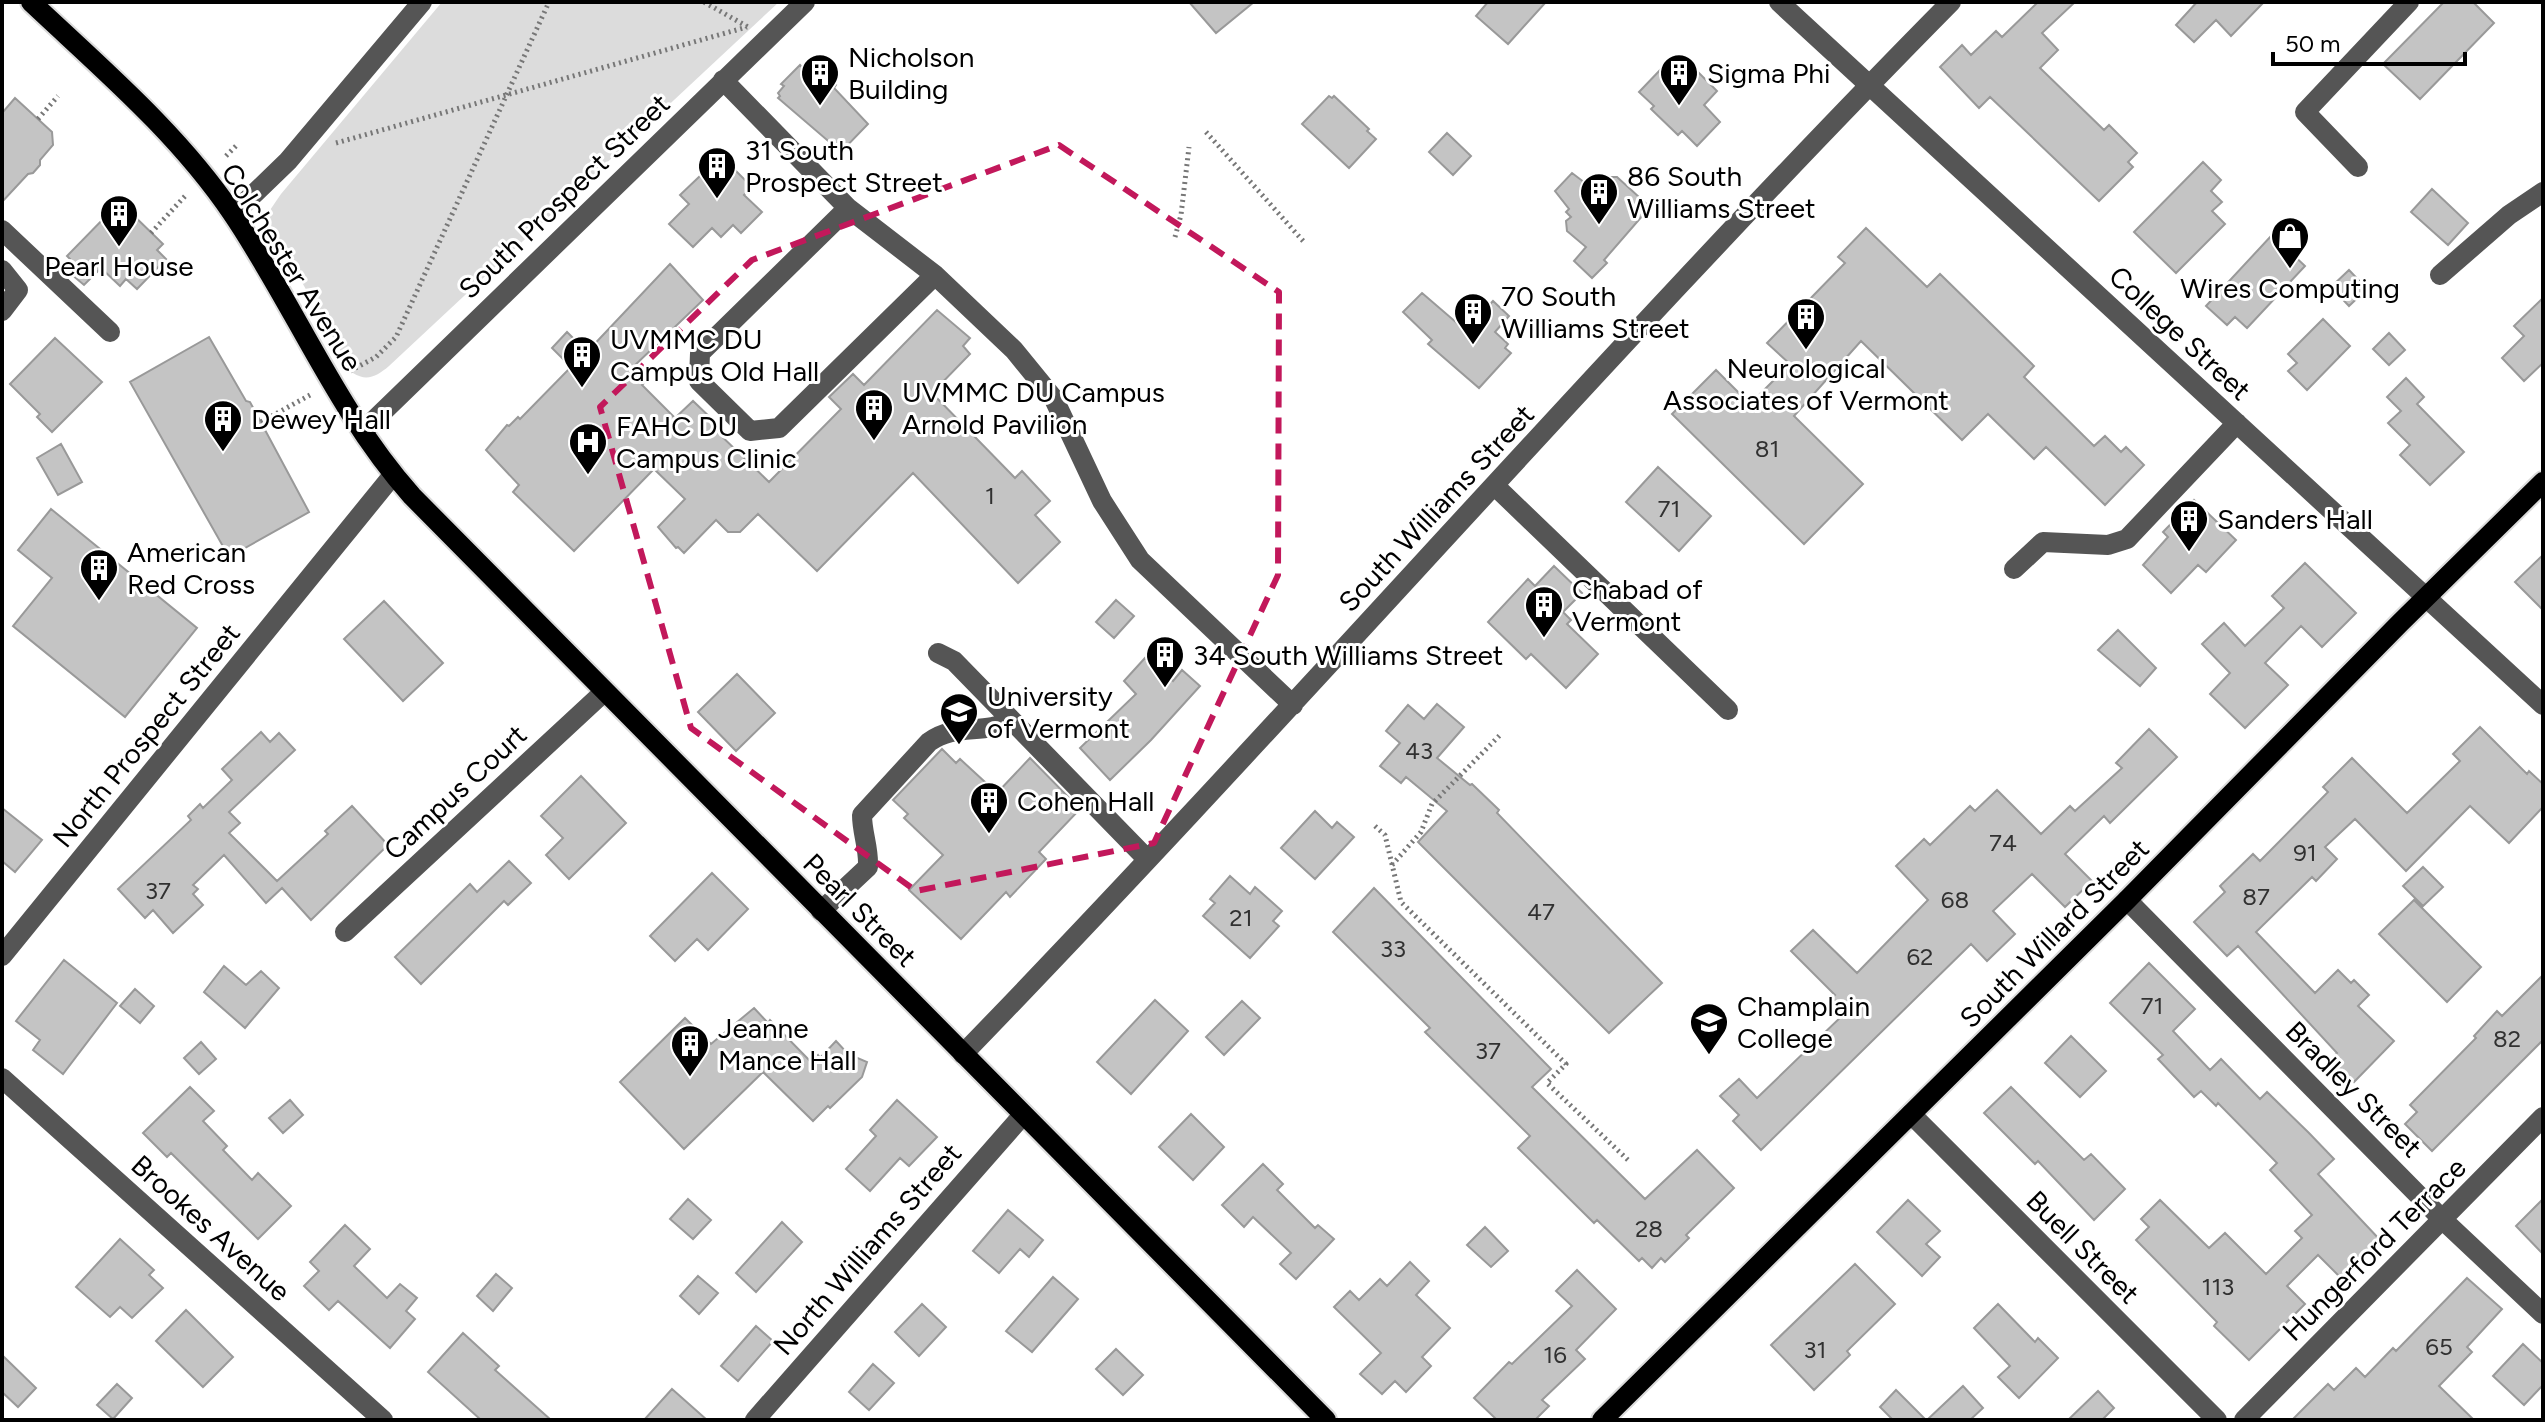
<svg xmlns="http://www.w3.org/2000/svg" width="2545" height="1422" font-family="Figtree,sans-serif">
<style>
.green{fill:#dcdcdc}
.building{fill:#c4c4c4;stroke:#999;stroke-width:2}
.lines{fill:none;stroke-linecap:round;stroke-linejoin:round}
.major-casing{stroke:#dbdbdb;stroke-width:24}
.path{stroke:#777;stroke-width:5;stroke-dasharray:2 4;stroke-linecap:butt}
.minor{stroke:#555;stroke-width:20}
.major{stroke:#000;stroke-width:20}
.marked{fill:none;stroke:#c2185b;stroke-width:6;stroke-dasharray:16 10;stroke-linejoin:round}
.labels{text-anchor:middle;stroke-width:6;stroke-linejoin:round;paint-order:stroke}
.number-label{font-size:24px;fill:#313131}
.poi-label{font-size:28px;fill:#000;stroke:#fff;text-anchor:start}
.street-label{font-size:28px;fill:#000;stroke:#fff}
</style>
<rect width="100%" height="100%" fill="#fff"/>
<path class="green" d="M442,2h337l-390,364c-12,10 -22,16 -36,7l-81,-144 -4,-16 13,-19z"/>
<path class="building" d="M1189,2h65l-38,31z
M1488,2h58l-38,42 -32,-28z
M2038,2h37l-33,31 16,17 -18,18 64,62 5,-5 28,28 -9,9 5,5 -34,34 -109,-104 -11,11 -39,-41 22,-22 9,10 25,-24 6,6z
M2197,2h67l-33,34 -15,-16 -22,22 -18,-17z
M2444,2h29l21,21 -74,76 -37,-35z
M809,62l2,2 2,-2 23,23 -2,3 34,36 -27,28 -63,-54 2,-2 -2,-3 6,-7 -3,-2 19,-19 3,3z
M1692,66l25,25 -13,14 16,17 -23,24 -15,-15 -4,4 -27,-26 3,-3 -15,-14 24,-25 15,14z
M1329,96l3,2 2,-2 35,33 -2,2 9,8 -27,29 -47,-44z
M15,98l37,34 1,13 -13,15v5l-7,8 -5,1 -26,28v-89z
M1447,133l24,23 -18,19 -24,-23z
M721,156l31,31 -8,8 18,17 -21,21 -8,-8 -12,12 -9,-9 -19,19 -24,-23 20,-20 -9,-9z
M2203,162l18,18 -10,11 11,11 -10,9 13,13 -49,49 -42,-41z
M1572,173l17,13 8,-9h20l33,30 -46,53 3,3 -15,15 -18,-17 12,-14 -19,-16 -1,-10 5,-4 -5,-5 3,-3 -14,-18z
M2432,189l36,34 -20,22 -37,-33z
M114,208l9,9 6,-6 34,33 -6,6 9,9 -29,30 -11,-10 -6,7 -19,-18 -17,17 -20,-17 6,-9 -3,-3z
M1866,228l61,59 13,-13 94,92 -10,11 70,69 11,-10 16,16 5,-5 18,18 -39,40 -59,-58 -12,12 -46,-45 -26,26 -101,-99 -67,75 69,68 -59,60 -132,-130 44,-44 34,34 40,-40 -23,-21 78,-80 -7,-6z
M2272,235l33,31 -58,62 -12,-11 -8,8 -21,-19z
M670,264l33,36 -71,68 14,13 -4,4 33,33 18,-17 23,22 -4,4 57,55 72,-73 -12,-12 24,-23 11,11 73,-75 33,28 -7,8 7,8 -38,39 83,85 7,-7 28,30 -15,14 25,27 -42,41 -105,-110 -96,98 -59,-57 -18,18h-12l-12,-12 -32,33 -6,-6 -2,1 -18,-21 27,-28 -31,-30 -80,82 -61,-59 6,-7 -33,-35 21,-25 2,1 9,-9 2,2 51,-52 -19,-19 15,-16 20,20z
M2349,270l18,19 -18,17 -18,-19z
M1422,293l43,37 28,-29 16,15 -14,16 13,12 -3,4 6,5 -32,35 -51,-44 4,-4 -29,-28z
M2543,298v65l-19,18 -22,-23 22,-22 -10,-10z
M2323,319l27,27 -43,44 -19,-19 9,-8 -9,-9z
M2389,333l16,17 -16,15 -16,-16z
M209,337l37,64 4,1 59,110 -80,45 -99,-175z
M55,338l47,44 -50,50 -15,-15 3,-3 -30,-30z
M2406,378l18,19 -7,7 47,48 -34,33 -30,-30 10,-10 -22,-22 13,-12 -14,-14z
M61,444l21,38 -24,13 -21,-37z
M1658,467l53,49 -32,35 -53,-49z
M2194,500l42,40 -30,32 -8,-7 -27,28 -28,-28 25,-28 -5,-5z
M51,509l146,119 -72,89 -112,-91 39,-48 -34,-28z
M2543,555v55l-28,-28z
M2305,563l51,50 -34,34 -21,-21 -36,37 23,22 -43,43 -35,-34 20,-21 -28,-29 22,-21 21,23 39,-38 -12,-12z
M1554,566l28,27 -19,19 8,8 -4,4 31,30 -32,34 -35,-34 -5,5 -38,-37 40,-43 7,7z
M1116,600l18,16 -20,22 -18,-16z
M384,601l59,62 -40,38 -59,-62z
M2118,630l38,38 -16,18 -42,-36z
M1145,658l28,23 9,-11 18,16 -49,54 -41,40 -30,-32 56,-54 -12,-13z
M737,674l38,39 -39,38 -38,-39z
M1437,704l27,23 -27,31 33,27 2,-1 27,26 -2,3 165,170 -53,50 -191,-191 29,-31 -41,-34 -5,6 -21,-17 20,-23 -14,-12 22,-26 16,14z
M2480,727l47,47 2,-3 14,13v23l-34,36 -39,-37 -64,65 -51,-52 -30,28 12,12 -21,22 -4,-4 -56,55 59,61 23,-23 13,13 3,-3 15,15 -11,11 36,35 -40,41 -23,-23 6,-6 -99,-107 -11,10 -33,-34 31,-30 -5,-6 33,-32 7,7 68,-69 -5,-5 29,-29 55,55 53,-52 -7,-7z
M2149,729l28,28 -67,66 -6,-7 -39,38 27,27 -27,26 -33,-33 -39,37 22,23 -28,27 -16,-17 -210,206 -28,-29 6,-6 -19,-19 19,-17 18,19 89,-86 -14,-14 3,-3 -44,-44 22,-21 44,43 71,-73 -32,-34 28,-27 6,6 40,-39 5,5 22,-21 44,44 29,-28 5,5 47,-43 -6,-5z
M261,732l9,10 9,-9 16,17 -66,62 11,11 -11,10 48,48 51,-47 -3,-3 27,-25 36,39 -77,75 -29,-32 -16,15 -42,-48 -31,30 5,4 -5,5 10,11 -30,28 -20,-23 -8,8 -27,-29 73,-69 -3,-4 12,-12 3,4 29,-28 -10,-11z
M942,749l14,14 4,-4 37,34 33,-35 50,51 -41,43 7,7 -36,38 -4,-5 -45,47 -52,-49 34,-35 -39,-37 4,-4 -15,-14z
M581,776l45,47 -57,56 -23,-24 17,-17 -22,-22z
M2,808l40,32 -27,32 -13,-11z
M1315,811l17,17 5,-6 17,15 -39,42 -34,-31z
M509,861l22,22 -23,22 -4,-4 -83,83 -26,-27 75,-73 7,8z
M2423,867l20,20 -20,19 -20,-20z
M712,873l36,36 -40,41 -11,-11 -22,22 -25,-25z
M1230,876l20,18 5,-7 27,24 -9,10 6,5 -29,32 -47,-42 12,-13 -5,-4z
M1374,888l177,181 -19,18 113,112 52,-49 37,38 -48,47 3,3 -24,24 -4,-4 -9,10 -10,-10 -3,3 -42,-41 -3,3 -76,-75 12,-12 -105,-104 5,-4 -97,-96z
M2414,900l67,67 -34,35 -68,-68z
M64,960l53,43 -54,71 -30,-24 7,-10 -24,-19z
M2149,963l46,46 -22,22 37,39 11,-11 39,40 7,-7 42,41 25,26 -16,15 63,67 -40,37 -23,-23 -31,31 18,18 -56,56 -35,-34 3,-4 -81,-82 13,-13 -8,-8 19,-19 49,48 16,-15 41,41 36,-36 -7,-7 17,-16 -42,-45 7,-7 -59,-60 -2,3 -15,-15 -7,6 -36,-38 5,-4 -53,-52z
M224,966l22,19 15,-14 18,17 -34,40 -41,-36z
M2543,975v65l-111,111 -27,-27 12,-12 -7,-7 66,-67 -2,-2 23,-25 5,5z
M135,989l19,17 -14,17 -20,-17z
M1155,1000l33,31 -57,63 -34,-32z
M1242,1001l18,17 -36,37 -18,-18z
M754,1008l14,15 2,-3 41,42 7,-7 2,3 16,-17 12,13 19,8 -5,15 -32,31 -2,-2 -15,15 -50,-49 -79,77 -64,-67 65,-64 26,26z
M2071,1036l35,35 -26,26 -35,-34z
M201,1042l15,17 -17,15 -15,-16z
M190,1087l24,24 -11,10 24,25 -4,4 29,30 6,-7 33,33 -33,33 -87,-86 -4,4 -24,-24z
M2011,1087l73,73 7,-6 34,35 -31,31 -56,-59 -3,3 -51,-51z
M290,1100l13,15 -20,18 -14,-15z
M897,1100l40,37 -28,29 -9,-8 -30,33 -24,-22 30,-33 -6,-6z
M1191,1114l33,33 -31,33 -34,-33z
M1263,1164l20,20 -6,6 38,38 3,-3 16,14 -38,40 -16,-15 11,-11 -38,-36 -9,10 -22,-22z
M688,1199l23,21 -18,19 -23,-20z
M2543,1199v55l-27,-28z
M1908,1200l32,31 -14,13 14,13 -18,19 -45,-44z
M1008,1210l35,30 -14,17 -9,-8 -21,24 -26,-22z
M782,1222l20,20 -46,50 -20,-19z
M345,1225l25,24 -16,17 33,32 13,-14 17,14 -11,13 9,8 -25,29 -52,-47 -9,9 -25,-24 15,-15 -9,-9z
M1485,1227l23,24 -17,16 -24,-22z
M120,1239l34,31 -5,5 14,13 -31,30 -12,-11 -10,10 -34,-30z
M1410,1262l19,19 -13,14 34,33 -28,29 9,9 -25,26 -11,-11 -13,13 -22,-20 21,-21 -47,-46 16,-16 9,9 21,-21 7,7z
M1855,1264l40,40 -48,47 3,4 -36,35 -43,-45z
M1577,1270l39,39 -40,41 9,9 -43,41 7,6 -14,14h-38l-23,-22 35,-36 3,2 60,-58 -16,-15z
M496,1274l16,14 -19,23 -16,-15z
M698,1276l20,17 -19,21 -19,-18z
M1053,1277l25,22 -46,53 -26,-21z
M2467,1278l35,31 -35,38 5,5 -33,34 35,34h-182l36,-36 6,6 22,-22 9,9 28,-29 3,3z
M922,1304l24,23 -27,29 -24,-24z
M1998,1304l37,38 3,-4 20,20 -39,40 -21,-21 12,-11 -36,-38z
M186,1310l47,47 -30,30 -47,-46z
M756,1326l17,15 -35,40 -17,-15z
M463,1333l36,33 -4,4 56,50h-70l-53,-48z
M2523,1344l20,19v22l-19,20 -31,-29z
M1116,1349l27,26 -20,20 -27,-26z
M2,1355l34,33 -18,19 -16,-15z
M873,1364l21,19 -25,27 -20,-18z
M117,1384l15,14 -19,21 -16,-14z
M1963,1386l20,22 -13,12h-43z
M672,1389l35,31h-63z
M1896,1390l30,30h-33l-13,-13z
M2098,1391l16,17 -12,12h-34z"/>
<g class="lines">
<defs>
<path id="major" d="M31,2c70,66 147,131 201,211 63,93 105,199 180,283l914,924
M1602,1420l525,-520 273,-277 143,-141"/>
</defs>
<use href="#major" class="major-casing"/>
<path class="path" d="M704,2l44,25
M38,119l20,-23
M1206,132l98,110
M336,143l411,-116
M226,156l12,-12
M151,233l35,-38
M1175,237l6,-22 8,-68
M350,371l26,-14 20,-20 153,-335
M261,422l49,-27
M1375,826l10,9 16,67 165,162 -19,19 81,77
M1392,865l29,-33 11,-28 69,-70"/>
<path class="minor" d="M1779,2l764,703
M723,80l125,128 87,67 79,75 40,49 48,102 38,59 153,145
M2358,167l-53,-55 104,-110
M848,208l-148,145 -1,28 51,50 29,-3 156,-153
M233,214l55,-53 134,-159
M2,230l108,102
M2,270l16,20 -16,21
M2440,275l69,-60 34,-23
M363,431l442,-429
M1495,486l233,224
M2014,569l29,-27 65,3 19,-6 110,-116
M938,653l16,8 193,198
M2127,900l316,320 100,94
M821,911l47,-44c1,-19 -6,-34 -6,-52l67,-73c26,-19 53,-7 83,-21
M345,932l259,-240
M2,956l391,-481
M963,1054c335,-346 650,-710 988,-1052
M2,1078l381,342
M1911,1114l306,306
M755,1420l267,-304
M2244,1420l299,-303"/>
<use href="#major" class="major"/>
</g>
<path class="marked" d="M1059,145l220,147 -1,283 -124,268 -238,48 -225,-163 -91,-321 152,-147z"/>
<defs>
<symbol id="building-pin" viewBox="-11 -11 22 30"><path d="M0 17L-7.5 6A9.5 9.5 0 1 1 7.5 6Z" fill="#000" stroke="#fff"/><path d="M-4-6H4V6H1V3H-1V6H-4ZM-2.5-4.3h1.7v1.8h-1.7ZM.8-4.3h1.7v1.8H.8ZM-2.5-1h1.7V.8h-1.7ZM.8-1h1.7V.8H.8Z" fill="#fff"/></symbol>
<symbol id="shop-pin" viewBox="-11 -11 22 30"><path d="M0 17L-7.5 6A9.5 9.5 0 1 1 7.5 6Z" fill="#000" stroke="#fff"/><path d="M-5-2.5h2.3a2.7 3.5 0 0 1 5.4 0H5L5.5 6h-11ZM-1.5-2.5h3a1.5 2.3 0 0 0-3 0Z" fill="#fff"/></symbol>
<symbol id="hospital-pin" viewBox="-11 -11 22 30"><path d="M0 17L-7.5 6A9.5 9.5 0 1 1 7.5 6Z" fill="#000" stroke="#fff"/><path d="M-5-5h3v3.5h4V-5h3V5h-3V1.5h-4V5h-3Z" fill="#fff"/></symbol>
<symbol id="university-pin" viewBox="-11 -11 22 30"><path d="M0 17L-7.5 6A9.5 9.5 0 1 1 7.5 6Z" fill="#000" stroke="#fff"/><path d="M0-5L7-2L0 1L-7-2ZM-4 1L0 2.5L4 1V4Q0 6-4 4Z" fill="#fff"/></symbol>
</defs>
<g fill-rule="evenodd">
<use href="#building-pin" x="798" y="51" width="44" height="60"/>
<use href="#building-pin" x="1657" y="51" width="44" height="60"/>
<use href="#building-pin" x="695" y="144" width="44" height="60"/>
<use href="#building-pin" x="1577" y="170" width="44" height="60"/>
<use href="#building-pin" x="97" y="192" width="44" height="60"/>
<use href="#shop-pin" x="2268" y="214" width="44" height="60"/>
<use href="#building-pin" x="1451" y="290" width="44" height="60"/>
<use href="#building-pin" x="1784" y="295" width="44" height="60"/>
<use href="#building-pin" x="560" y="333" width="44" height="60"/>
<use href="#building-pin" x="852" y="386" width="44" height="60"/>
<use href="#building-pin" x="201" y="397" width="44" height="60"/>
<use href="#hospital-pin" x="566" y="420" width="44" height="60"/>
<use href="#building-pin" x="2167" y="497" width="44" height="60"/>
<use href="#building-pin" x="77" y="546" width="44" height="60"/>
<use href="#building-pin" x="1522" y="583" width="44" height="60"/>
<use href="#building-pin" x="1143" y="633" width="44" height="60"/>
<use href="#university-pin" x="937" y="690" width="44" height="60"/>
<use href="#building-pin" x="967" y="779" width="44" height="60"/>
<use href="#university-pin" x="1687" y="1000" width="44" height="60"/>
<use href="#building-pin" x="668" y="1022" width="44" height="60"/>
</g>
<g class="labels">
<g class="number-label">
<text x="1767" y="457">81</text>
<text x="990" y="504">1</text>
<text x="1669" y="517">71</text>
<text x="1419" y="759">43</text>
<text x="2003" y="851">74</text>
<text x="2305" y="861">91</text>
<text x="158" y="899">37</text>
<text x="2256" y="905">87</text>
<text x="1955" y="908">68</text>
<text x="1541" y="920">47</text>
<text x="1241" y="926">21</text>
<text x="1393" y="957">33</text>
<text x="1920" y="965">62</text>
<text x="2152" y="1014">71</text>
<text x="2507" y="1047">82</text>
<text x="1488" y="1059">37</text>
<text x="1649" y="1237">28</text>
<text x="2218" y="1295">113</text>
<text x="2439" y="1355">65</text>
<text x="1815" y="1358">31</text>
<text x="1555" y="1363">16</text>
</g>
<g class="poi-label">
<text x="848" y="67">Nicholson<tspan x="848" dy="32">Building</tspan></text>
<text x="1707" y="83">Sigma Phi</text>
<text x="745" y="160">31 South<tspan x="745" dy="32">Prospect Street</tspan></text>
<text x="1627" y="186">86 South<tspan x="1627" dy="32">Williams Street</tspan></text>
<text x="119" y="276" text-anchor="middle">Pearl House</text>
<text x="2290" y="298" text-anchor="middle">Wires Computing</text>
<text x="1501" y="306">70 South<tspan x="1501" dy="32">Williams Street</tspan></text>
<text x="610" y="349">UVMMC DU<tspan x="610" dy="32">Campus Old Hall</tspan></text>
<text x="1806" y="378" text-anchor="middle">Neurological<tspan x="1806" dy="32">Associates of Vermont</tspan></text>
<text x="902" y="402">UVMMC DU Campus<tspan x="902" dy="32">Arnold Pavilion</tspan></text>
<text x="251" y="429">Dewey Hall</text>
<text x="616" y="436">FAHC DU<tspan x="616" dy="32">Campus Clinic</tspan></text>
<text x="2217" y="529">Sanders Hall</text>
<text x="127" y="562">American<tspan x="127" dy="32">Red Cross</tspan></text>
<text x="1572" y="599">Chabad of<tspan x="1572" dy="32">Vermont</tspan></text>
<text x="1193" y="665">34 South Williams Street</text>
<text x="987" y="706">University<tspan x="987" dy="32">of Vermont</tspan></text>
<text x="1017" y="811">Cohen Hall</text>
<text x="1737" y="1016">Champlain<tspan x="1737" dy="32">College</tspan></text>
<text x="718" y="1038">Jeanne<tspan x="718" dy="32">Mance Hall</tspan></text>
</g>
<g class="street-label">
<text transform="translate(564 196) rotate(-44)" y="10">South Prospect Street</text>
<text transform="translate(292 267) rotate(58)" y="10">Colchester Avenue</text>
<text transform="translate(2180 333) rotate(43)" y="10">College Street</text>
<text transform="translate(1436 508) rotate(-47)" y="10">South Williams Street</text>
<text transform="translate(146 735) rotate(-51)" y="10">North Prospect Street</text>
<text transform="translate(455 792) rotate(-43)" y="10">Campus Court</text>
<text transform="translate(860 910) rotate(45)" y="10">Pearl Street</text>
<text transform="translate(2054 933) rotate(-45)" y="10">South Willard Street</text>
<text transform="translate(2354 1089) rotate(45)" y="10">Bradley Street</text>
<text transform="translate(211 1228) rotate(42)" y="10">Brookes Avenue</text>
<text transform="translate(2083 1247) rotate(45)" y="10">Buell Street</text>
<text transform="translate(867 1249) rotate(-49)" y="10">North Williams Street</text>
<text transform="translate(2374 1249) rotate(-45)" y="10">Hungerford Terrace</text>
</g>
</g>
<rect width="2545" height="1422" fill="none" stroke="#000000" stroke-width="8"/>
<path d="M2273 52v12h192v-12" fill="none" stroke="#000000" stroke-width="4"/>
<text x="2285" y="52" font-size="24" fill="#000000" stroke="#ffffff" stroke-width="6" paint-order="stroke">50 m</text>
</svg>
